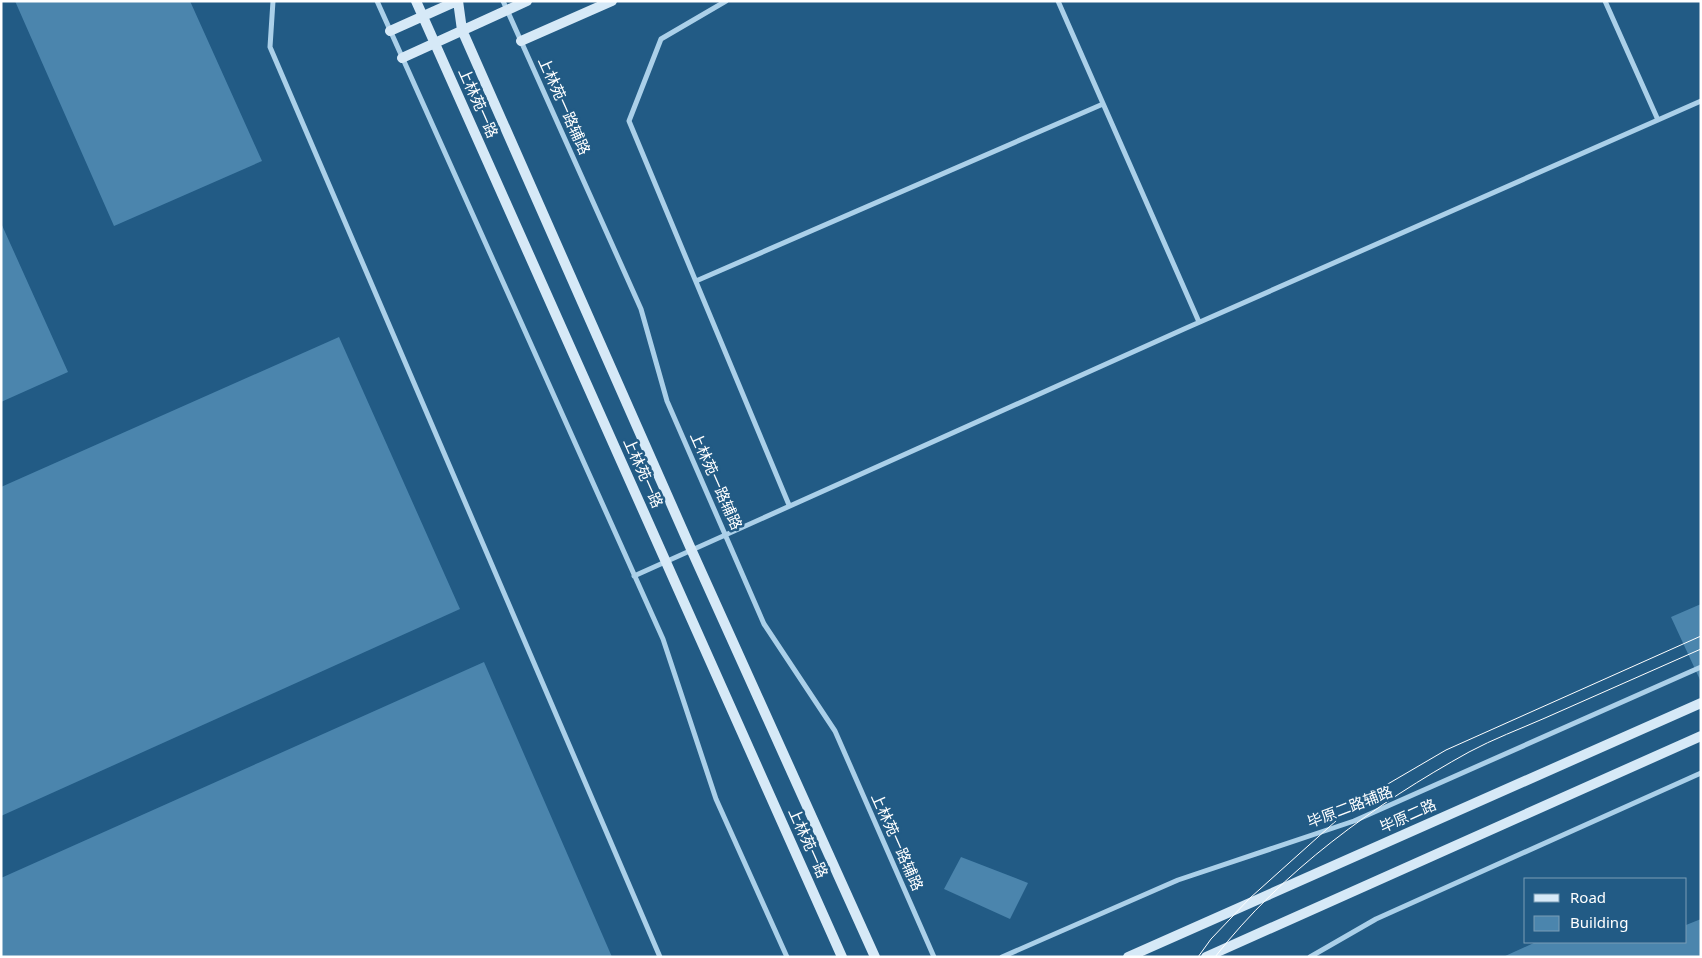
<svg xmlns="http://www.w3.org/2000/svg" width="1702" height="958" font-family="'Noto Sans','Noto Sans SC',sans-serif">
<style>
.building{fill:#4b85ad}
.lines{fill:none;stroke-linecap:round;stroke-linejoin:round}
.street{stroke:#abd0e9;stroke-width:5}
.secondary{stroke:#d6e9f7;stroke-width:10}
.tram{stroke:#fff;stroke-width:1}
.labels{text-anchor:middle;stroke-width:5;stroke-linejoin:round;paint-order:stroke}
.street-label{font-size:15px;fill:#fff;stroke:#225b85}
</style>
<rect width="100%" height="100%" fill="#225b85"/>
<path class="building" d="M15,1h175l72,160 -148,65z
M1,223l67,149 -67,30z
M339,337l121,272 -459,207v-329z
M1701,604v78l-30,-65z
M484,662l128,295h-611v-79z
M961,857l67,26 -18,36 -66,-30z
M1701,919v38h-198l33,-15h150v-17z"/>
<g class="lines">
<path class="street" d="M273,1l-3,46 390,910
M377,1l286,638 53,160 71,158
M503,1l138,308 26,92 97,223 71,107 99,226
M726,1l-65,38 -32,82 160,384
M1058,1l141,321
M1605,1l53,119
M696,281l407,-177
M634,576l550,-247 517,-228
M1002,957l176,-77 176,-59 347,-154
M1310,957l66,-38 325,-146"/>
<path class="secondary" d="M416,1l426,956
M458,1l4,29 229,519 184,408
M390,31l67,-30
M521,41l91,-40
M402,58l125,-57
M1128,957l573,-254
M1206,957l495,-221"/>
<path class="tram" d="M1198,957l13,-18 39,-41 107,-96 89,-52 255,-114
M1215,957c67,-86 160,-153 254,-205 24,-13 51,-23 76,-34 52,-23 104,-46 156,-69"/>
</g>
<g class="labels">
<g class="street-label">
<text transform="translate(478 103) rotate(66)" y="5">上林苑一路</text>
<text transform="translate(564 106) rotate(66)" y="5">上林苑一路辅路</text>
<text transform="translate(643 473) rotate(66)" y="5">上林苑一路</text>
<text transform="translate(716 481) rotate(66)" y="5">上林苑一路辅路</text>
<text transform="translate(1350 807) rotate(-21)" y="5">毕原二路辅路</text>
<text transform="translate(1408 816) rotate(-24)" y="5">毕原二路</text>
<text transform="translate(897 842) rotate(66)" y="5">上林苑一路辅路</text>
<text transform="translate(808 843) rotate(66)" y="5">上林苑一路</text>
</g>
</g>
<rect width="1702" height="958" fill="none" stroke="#ffffff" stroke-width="5"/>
<rect x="1524" y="878" width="162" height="65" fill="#225b85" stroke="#7a9db6"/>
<rect x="1534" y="894" width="25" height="8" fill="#d6e9f7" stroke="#7a9db6"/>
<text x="1570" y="903" font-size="15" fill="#ffffff">Road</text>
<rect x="1534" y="916" width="25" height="15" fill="#4b85ad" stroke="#7a9db6"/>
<text x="1570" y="928" font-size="15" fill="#ffffff">Building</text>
</svg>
